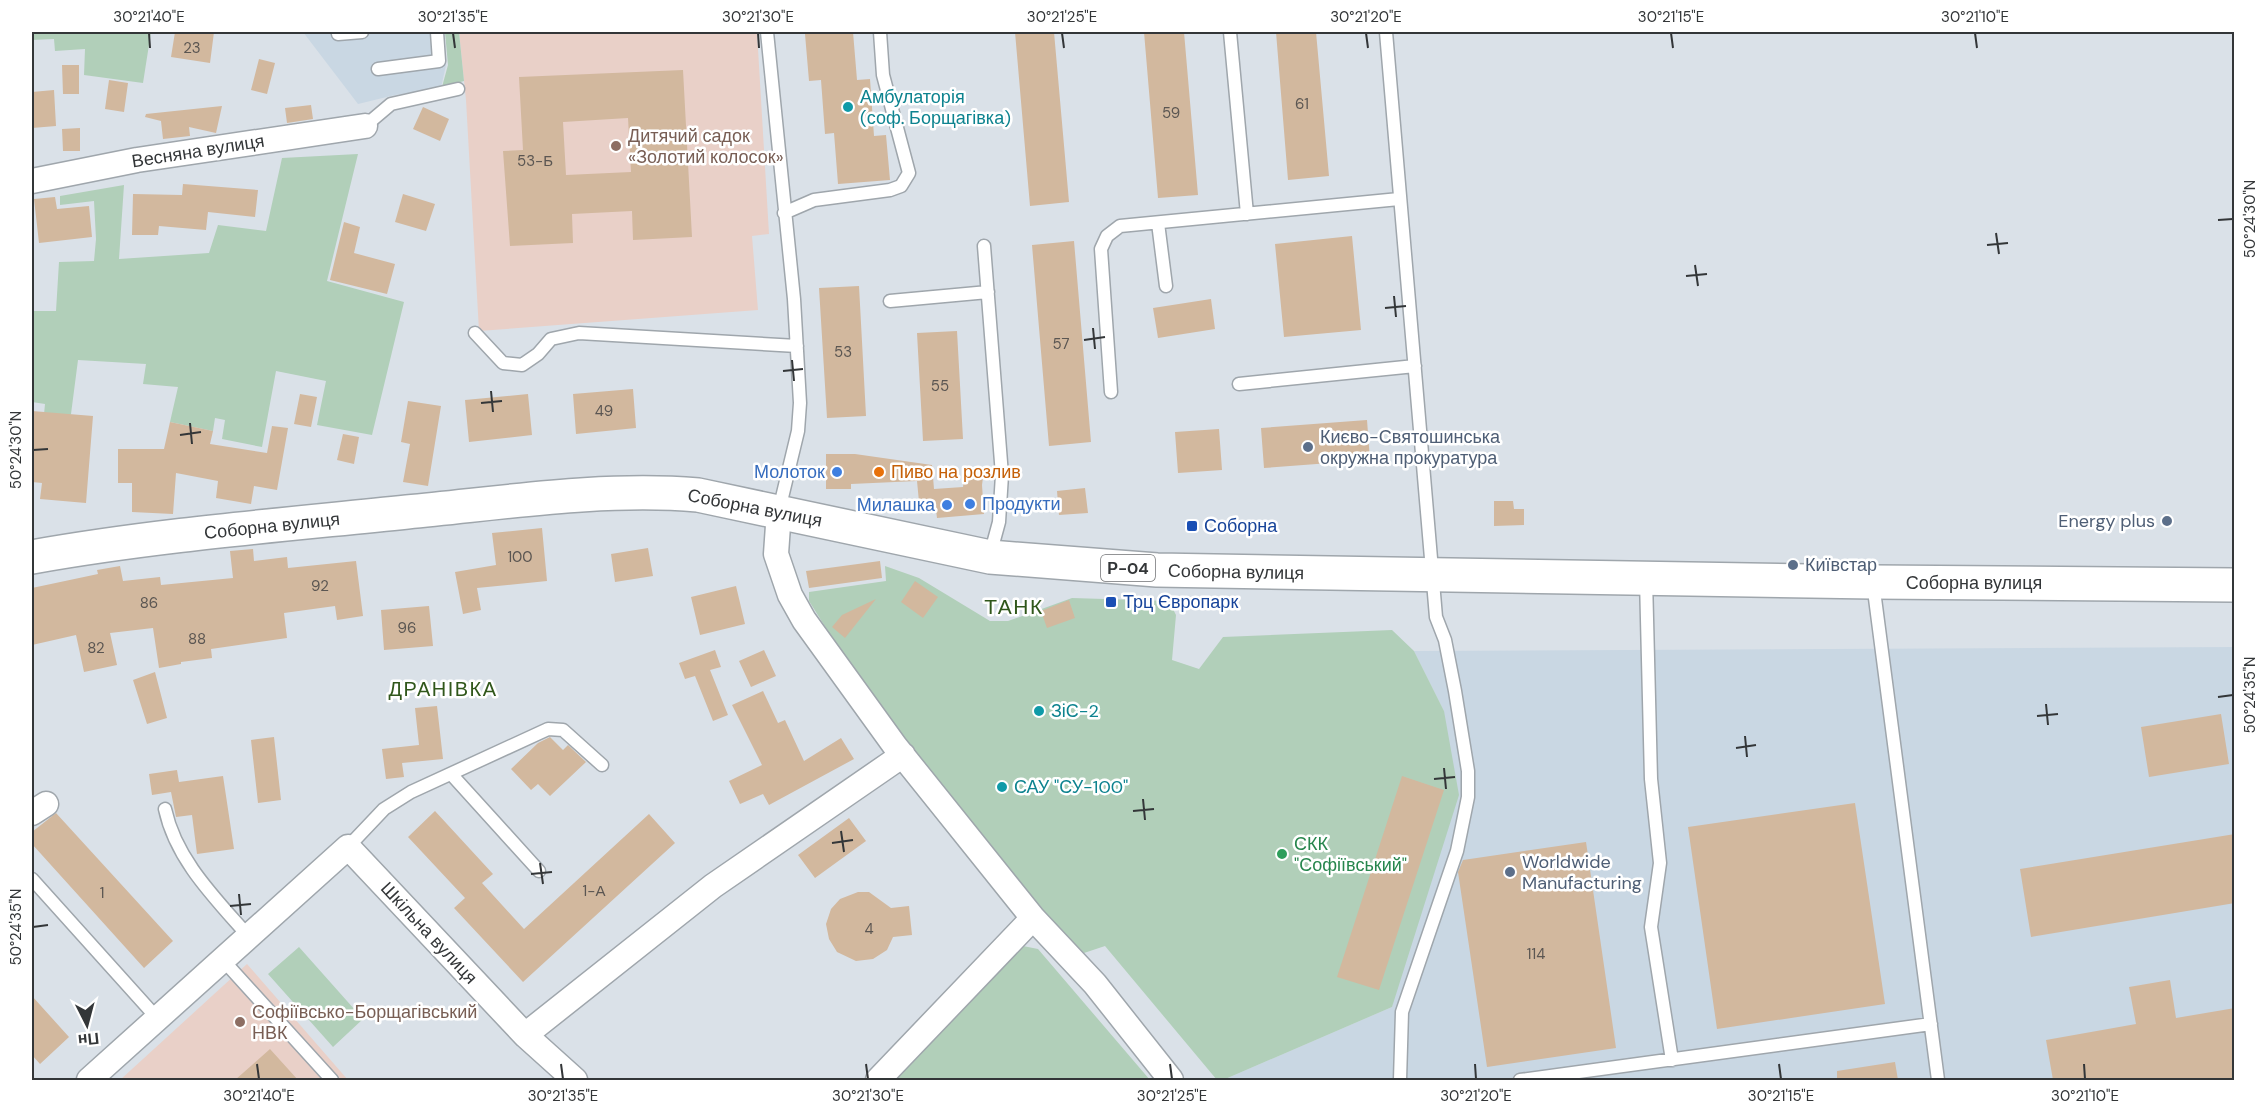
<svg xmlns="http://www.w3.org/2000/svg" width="2266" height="1112" font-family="'DM Sans',sans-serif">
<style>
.built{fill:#c9d7e3}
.education{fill:#e9d0c8}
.green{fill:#b1cfb9}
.building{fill:#d2b89e;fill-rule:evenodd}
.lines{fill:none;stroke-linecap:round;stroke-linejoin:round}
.service-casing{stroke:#9fa6ac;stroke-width:15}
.minor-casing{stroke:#9fa6ac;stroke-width:27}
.primary-casing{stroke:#9fa6ac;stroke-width:36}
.service{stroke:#fff;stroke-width:12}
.minor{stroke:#fff;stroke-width:24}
.primary{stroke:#fff;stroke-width:33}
.ticks{fill:none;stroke:#333638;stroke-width:2}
.culture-dot{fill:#0f9aa8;stroke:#fff;stroke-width:2}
.education-dot{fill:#8d6e63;stroke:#fff;stroke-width:2}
.service-dot{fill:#5c6f8a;stroke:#fff;stroke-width:2}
.shop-dot{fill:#3f7fe0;stroke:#fff;stroke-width:2}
.food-dot{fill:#e8710a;stroke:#fff;stroke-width:2}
.transit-dot{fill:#1a4fb4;stroke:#fff;stroke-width:2}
.leisure-dot{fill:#2e9e5b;stroke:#fff;stroke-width:2}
.labels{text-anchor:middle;stroke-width:5;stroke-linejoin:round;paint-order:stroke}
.number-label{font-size:15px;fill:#5b5652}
.shield{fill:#fff;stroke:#707274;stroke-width:1.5}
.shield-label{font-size:16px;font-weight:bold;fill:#333638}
.culture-label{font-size:18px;fill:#0d838f;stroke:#fff;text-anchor:start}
.education-label{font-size:18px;fill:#785e54;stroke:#fff;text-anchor:start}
.street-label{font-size:18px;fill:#333638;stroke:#fff}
.service-label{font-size:18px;fill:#4e5e75;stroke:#fff;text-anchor:start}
.shop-label{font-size:18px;fill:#366cbe;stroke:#fff;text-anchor:end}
.food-label{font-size:18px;fill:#c56008;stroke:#fff;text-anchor:start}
.transit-label{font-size:18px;fill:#164399;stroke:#fff;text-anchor:start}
.leisure-label{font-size:18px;fill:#27864d;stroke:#fff;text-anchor:start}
.neighbourhood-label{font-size:20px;letter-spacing:1.5px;fill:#30571b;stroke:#fff}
.quarter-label{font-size:21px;letter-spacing:1.5px;fill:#30571b;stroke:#fff}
.neatline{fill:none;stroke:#333638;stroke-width:2}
.ticks-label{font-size:15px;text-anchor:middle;fill:#333638}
</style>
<rect width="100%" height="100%" fill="#dae1e8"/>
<path class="built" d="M303,32h141l2,33 -5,23 -46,7 -37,9z
M2234,647v433h-1011l169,-73 52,-296 -30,-60z"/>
<path class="education" d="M459,32h298l12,202 -17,2 6,74 -279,21 -13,-231z
M247,964l101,116h-228z"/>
<path class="green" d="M32,32h119l-8,51 -59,-8 1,-26 -30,2 -1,-12 -22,1z
M445,32h14l5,49 -22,6 6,-22z
M358,154l-31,127 77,21 -32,133 -55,-10 9,-44 -50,-10 -14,76 -40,-8 3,-19 -10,-2 -2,13 -43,-9 8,-35 -35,-3 3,-20 -68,-4 -7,54 -30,31 4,-41 -13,-2v-91h24l3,-49 35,-1 2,-22 -2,-38 -34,4v-9l64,-11 -5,74 90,-6 9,-28 48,6 16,-73z
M885,566l34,12 71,43h18l64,-23 97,3 7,14 -4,45 27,9 24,-32 169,-7 22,21 30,60 15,84 -67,212 -169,73h-6l-112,-134 -21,7c-105,-105 -197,-226 -275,-352v-9l77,-11z
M1023,946l15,3 112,131h-258z
M299,947l64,72 -30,28 -65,-73z"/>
<path class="building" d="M175,32h39l-4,31 -39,-6z
M853,32l4,48 13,-1 4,57 12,-1 4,45 -52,4 -4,-51 -9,1 -4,-54 -12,1 -4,-47z
M1015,32h39l15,170 -39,4z
M1144,32h40l14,163 -40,3z
M1276,32h40l13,144 -41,4z
M259,59l16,4 -8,31 -16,-4z
M62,65h17v29h-16z
M683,70l9,167 -59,3 -1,-29 -60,3 1,29 -63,3 -7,-95 20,-1 -4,-73zM628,118l3,54 -65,3 -3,-53z
M109,80l19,3 -4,29 -19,-3z
M54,90l2,36 -24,2v-36z
M311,105l2,14 -26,4 -2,-15z
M222,106l-6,27 -27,-6 1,9 -27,3 -2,-18 -16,-4 1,-3z
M423,107l26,12 -9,22 -27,-12z
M80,128v23h-17l-1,-22z
M183,184l75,6 -3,27 -47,-5 -2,18 -47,-4 -1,9h-26l1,-41 49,1z
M403,194l32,10 -9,27 -31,-9z
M55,197l2,12 32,-3 3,31 -53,6 -5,-44z
M344,222l16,5 -6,26 41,11 -8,30 -57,-14z
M1352,236l9,94 -77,7 -9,-93z
M1074,241l17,201 -42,4 -17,-201z
M859,286l7,130 -39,2 -8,-130z
M1211,299l4,30 -57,9 -5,-30z
M957,331l6,108 -40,2 -6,-108z
M633,389l3,39 -60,6 -3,-40z
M300,394l17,3 -6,30 -17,-3z
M528,394l4,41 -63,7 -4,-42z
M408,401l33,5 -13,80 -25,-4 7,-38 -9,-2z
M32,411l61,5 -7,87 -46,-4 2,-16 -10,-1z
M1367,420l3,40 -106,8 -3,-40z
M170,422l43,9 -3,13 57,9 5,-27 16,2 -11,62 -23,-4 -3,18 -35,-6 2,-17 -42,-8 -3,41 -41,-2v-29h-14v-34h46z
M1219,429l3,41 -44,3 -3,-41z
M343,434l16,3 -5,27 -17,-4z
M826,454h29l77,11 2,24 29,-2 2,-19 19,2 -2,15 2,29 -47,4 -1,-8 -16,2 -3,-31 -66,3v5h-25z
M1085,488l3,25 -29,2 -2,-24z
M1494,501h19l1,8h10v16l-30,1z
M542,528l5,53 -70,7 4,22 -18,4 -8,-42 41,-7 -4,-32z
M648,548l5,28 -38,6 -4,-28z
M253,549l1,12 33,-4 1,11 68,-7 7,55 -26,4 -2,-14 -51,7 3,25 -76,11 1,9 -31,4v2l-22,4 -6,-40 -43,5 7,32 -33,7 -8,-37 -44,10v-57l66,-14 -1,-4 23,-4 3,15 37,-4 1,8 72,-7 -3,-27z
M880,561l2,17 -73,10 -3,-17z
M915,581l23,16 -15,21 -22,-16z
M736,586l9,38 -45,11 -9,-38z
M876,599l-31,39 -13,-11 10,-12z
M1069,600l6,18 -28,10 -6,-17z
M429,606l4,40 -49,4 -3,-40z
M715,650l6,17 -11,3 18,45 -15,6 -18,-45 -10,3 -6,-16z
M764,650l12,26 -25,11 -12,-26z
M155,672l12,46 -20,6 -14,-44z
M763,691l15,32 7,-3 19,41 37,-23 13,21 -85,46 -6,-11 -23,10 -11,-23 33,-16 -30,-60z
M437,706l6,53 -41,4 2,14 -18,2 -4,-30 37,-4 -4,-37z
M2221,714l8,50 -80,13 -8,-50z
M274,737l7,63 -23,3 -7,-63z
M550,737l13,13 5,-5 18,17 -36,34 -12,-12 -7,6 -20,-21 27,-26z
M177,770l2,12 44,-6 11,73 -37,5 -5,-39 -16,2 -5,-25 -19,3 -3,-21z
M1402,776l42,14 -65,200 -42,-13z
M1855,803l30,201 -168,25 -29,-202z
M435,811l58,63 -11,9 42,46 125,-115 26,29 -152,139 -69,-74 11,-10 -57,-61z
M56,813l117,128 -29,27 -112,-124v-12z
M849,818l17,23 -51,37 -17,-23z
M2235,834v69l-204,34 -11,-68z
M1586,842l30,206 -129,19 -29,-195 5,-12z
M858,892h11l22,16 18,-2 3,29 -19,2 -6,13 -14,9 -17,2 -19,-9 -8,-13 -3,-15 5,-15 9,-10z
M2170,980l6,38 59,-10v70l-182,2 -7,-40 90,-16 -7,-37z
M32,996l37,41 -29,27 -8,-9z
M270,1049l28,31h-63z
M1895,1062l3,18h-61v-9z"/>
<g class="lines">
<defs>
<path id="service" d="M767,32l27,267 6,104 -2,28 -19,79
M1230,32l17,182
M1386,32l50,585 9,23 10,51 13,80v26l-11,54 -55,161 -2,68
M338,34l24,-2
M378,69l61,-8 -2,-29
M365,126l26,-22 67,-15
M784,213l30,-13 76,-10 11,-4 8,-13 -26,-98 -3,-43
M1158,223l8,63
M984,246l18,229 -3,47 -9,33
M890,301l98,-9
M475,333l28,30 19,2 16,-11 13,-15 28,-6 218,13
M1239,384l176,-18
M1111,392l-10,-143 6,-13 13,-10 279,-27
M1646,579l5,200 9,84 -9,64 21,133
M1873,583l65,497
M452,775l87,96
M165,809c11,51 50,89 84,128
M348,847l36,-38 27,-17 137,-63 15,1 39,35
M32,879l125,139
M223,960l109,120
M1520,1080l411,-56"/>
<path id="minor" d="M32,181l105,-21 228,-34
M779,511l-3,43 14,41 14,25 91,126 138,172 62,66 76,96
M32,813l14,-9
M525,1035l188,-149 190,-131
M89,1080l259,-233 177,188 50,45
M878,1080l155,-162"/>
<path id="primary" d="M32,557c124,-22 250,-32 375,-45 96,-9 195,-25 291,-17l292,62 167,13 716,12 361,3"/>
</defs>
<use href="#service" class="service-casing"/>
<use href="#minor" class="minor-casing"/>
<use href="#primary" class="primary-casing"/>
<use href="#service" class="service"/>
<use href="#minor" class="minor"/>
<use href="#primary" class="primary"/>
</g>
<path class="ticks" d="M149,33l1,15M453,33l2,15M758,33l1,15M1062,33l2,15M1366,33l2,15M1671,33l2,15M1975,33l2,15M2218,220l15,-1M1996,233l3,21M1987,245l21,-2M1695,265l3,21M1686,276l21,-2M1394,296l2,21M1385,308l21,-2M1093,328l2,21M1084,340l21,-3M792,360l2,21M783,371l20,-2M491,391l2,21M481,403l21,-2M190,423l2,21M180,435l21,-3M33,450l15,-1M2218,697l15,-2M2046,704l2,21M2037,716l21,-2M1745,736l2,21M1736,748l20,-3M1444,768l2,21M1434,779l21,-2M1143,799l2,21M1133,811l21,-2M841,831l3,21M832,843l21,-3M540,863l3,21M531,874l21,-2M239,894l2,21M230,906l21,-2M33,927l15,-2M257,1064l2,15M561,1064l2,15M866,1064l2,15M1170,1064l2,15M1475,1064l1,15M1779,1064l2,15M2084,1064l1,15"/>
<g class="culture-dot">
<circle cx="848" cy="107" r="6"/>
<circle cx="1039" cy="711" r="6"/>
<circle cx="1002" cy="787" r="6"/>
</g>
<g class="education-dot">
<circle cx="616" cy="146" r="6"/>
<circle cx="240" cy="1022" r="6"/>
</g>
<g class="service-dot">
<circle cx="1308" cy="447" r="6"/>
<circle cx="2167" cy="521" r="6"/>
<circle cx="1793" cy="565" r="6"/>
<circle cx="1510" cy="872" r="6"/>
</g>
<g class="shop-dot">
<circle cx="837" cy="472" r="6"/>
<circle cx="970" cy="504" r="6"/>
<circle cx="947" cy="505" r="6"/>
</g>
<circle class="food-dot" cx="879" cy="472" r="6"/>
<g class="transit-dot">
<rect x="1186" y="520" width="12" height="12" rx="3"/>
<rect x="1105" y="596" width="12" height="12" rx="3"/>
</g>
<circle class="leisure-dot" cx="1282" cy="854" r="6"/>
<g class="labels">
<g class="number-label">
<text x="192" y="53">23</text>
<text x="1302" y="109">61</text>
<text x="1171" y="118">59</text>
<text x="535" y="166">53-Б</text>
<text x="1061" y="349">57</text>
<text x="843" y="357">53</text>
<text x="940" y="391">55</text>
<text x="604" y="416">49</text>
<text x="520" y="562">100</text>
<text x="320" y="591">92</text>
<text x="149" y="608">86</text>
<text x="407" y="633">96</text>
<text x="197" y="644">88</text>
<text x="96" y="653">82</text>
<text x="594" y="896">1-А</text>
<text x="102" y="898">1</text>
<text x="869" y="934">4</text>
<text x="1536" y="959">114</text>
</g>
<rect class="shield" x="1101" y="555" width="54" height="26" rx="4.5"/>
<g class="shield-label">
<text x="1128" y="574">Р-04</text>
</g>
<g class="culture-label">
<text x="860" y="103">Амбулаторія<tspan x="860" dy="21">(соф. Борщагівка)</tspan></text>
<text x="1051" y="717">ЗіС-2</text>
<text x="1014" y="793">САУ "СУ-100"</text>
</g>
<g class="education-label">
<text x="628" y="142">Дитячий садок<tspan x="628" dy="21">«Золотий колосок»</tspan></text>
<text x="252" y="1018">Софіївсько-Борщагівський<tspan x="252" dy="21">НВК</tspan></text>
</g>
<g class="street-label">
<text transform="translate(198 151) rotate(-9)" y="6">Весняна вулиця</text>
<text transform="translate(755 508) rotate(11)" y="6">Соборна вулиця</text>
<text transform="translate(272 526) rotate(-6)" y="6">Соборна вулиця</text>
<text transform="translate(1236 572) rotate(1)" y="6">Соборна вулиця</text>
<text x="1974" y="589">Соборна вулиця</text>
<text transform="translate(429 933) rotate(47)" y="6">Шкільна вулиця</text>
</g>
<g class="service-label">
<text x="1320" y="443">Києво-Святошинська<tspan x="1320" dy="21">окружна прокуратура</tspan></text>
<text x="2155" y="527" text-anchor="end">Energy plus</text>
<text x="1805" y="571">Київстар</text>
<text x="1522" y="868">Worldwide<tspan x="1522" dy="21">Manufacturing</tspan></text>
</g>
<g class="shop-label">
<text x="825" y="478">Молоток</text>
<text x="982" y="510" text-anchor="start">Продукти</text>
<text x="935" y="511">Милашка</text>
</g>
<g class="food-label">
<text x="891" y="478">Пиво на розлив</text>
</g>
<g class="transit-label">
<text x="1204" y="532">Соборна</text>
<text x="1123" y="608">Трц Європарк</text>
</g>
<g class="leisure-label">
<text x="1294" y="850">СКК<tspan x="1294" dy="21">"Софіївський"</tspan></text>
</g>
<g class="neighbourhood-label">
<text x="443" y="696">ДРАНІВКА</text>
</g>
<g class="quarter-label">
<text x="1014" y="614">ТАНК</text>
</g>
</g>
<rect width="2266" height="1112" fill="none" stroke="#ffffff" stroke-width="66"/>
<g transform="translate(87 1025) rotate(174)" stroke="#ffffff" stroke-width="4.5" paint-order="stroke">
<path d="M0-4.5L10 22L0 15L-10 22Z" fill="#333638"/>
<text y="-9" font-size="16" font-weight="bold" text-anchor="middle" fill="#333638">Пн</text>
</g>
<rect x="33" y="33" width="2200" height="1046" class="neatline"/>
<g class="ticks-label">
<text x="149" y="22">30°21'40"E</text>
<text x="453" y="22">30°21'35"E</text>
<text x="758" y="22">30°21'30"E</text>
<text x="1062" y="22">30°21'25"E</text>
<text x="1366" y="22">30°21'20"E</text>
<text x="1671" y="22">30°21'15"E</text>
<text x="1975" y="22">30°21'10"E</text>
<text transform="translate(2250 219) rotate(-90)" y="5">50°24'30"N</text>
<text transform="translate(16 450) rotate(-90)" y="5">50°24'30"N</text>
<text transform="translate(2250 695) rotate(-90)" y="5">50°24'35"N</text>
<text transform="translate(16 927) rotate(-90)" y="5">50°24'35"N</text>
<text x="259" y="1101">30°21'40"E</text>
<text x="563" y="1101">30°21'35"E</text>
<text x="868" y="1101">30°21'30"E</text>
<text x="1172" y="1101">30°21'25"E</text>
<text x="1476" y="1101">30°21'20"E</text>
<text x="1781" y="1101">30°21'15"E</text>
<text x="2085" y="1101">30°21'10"E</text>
</g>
</svg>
